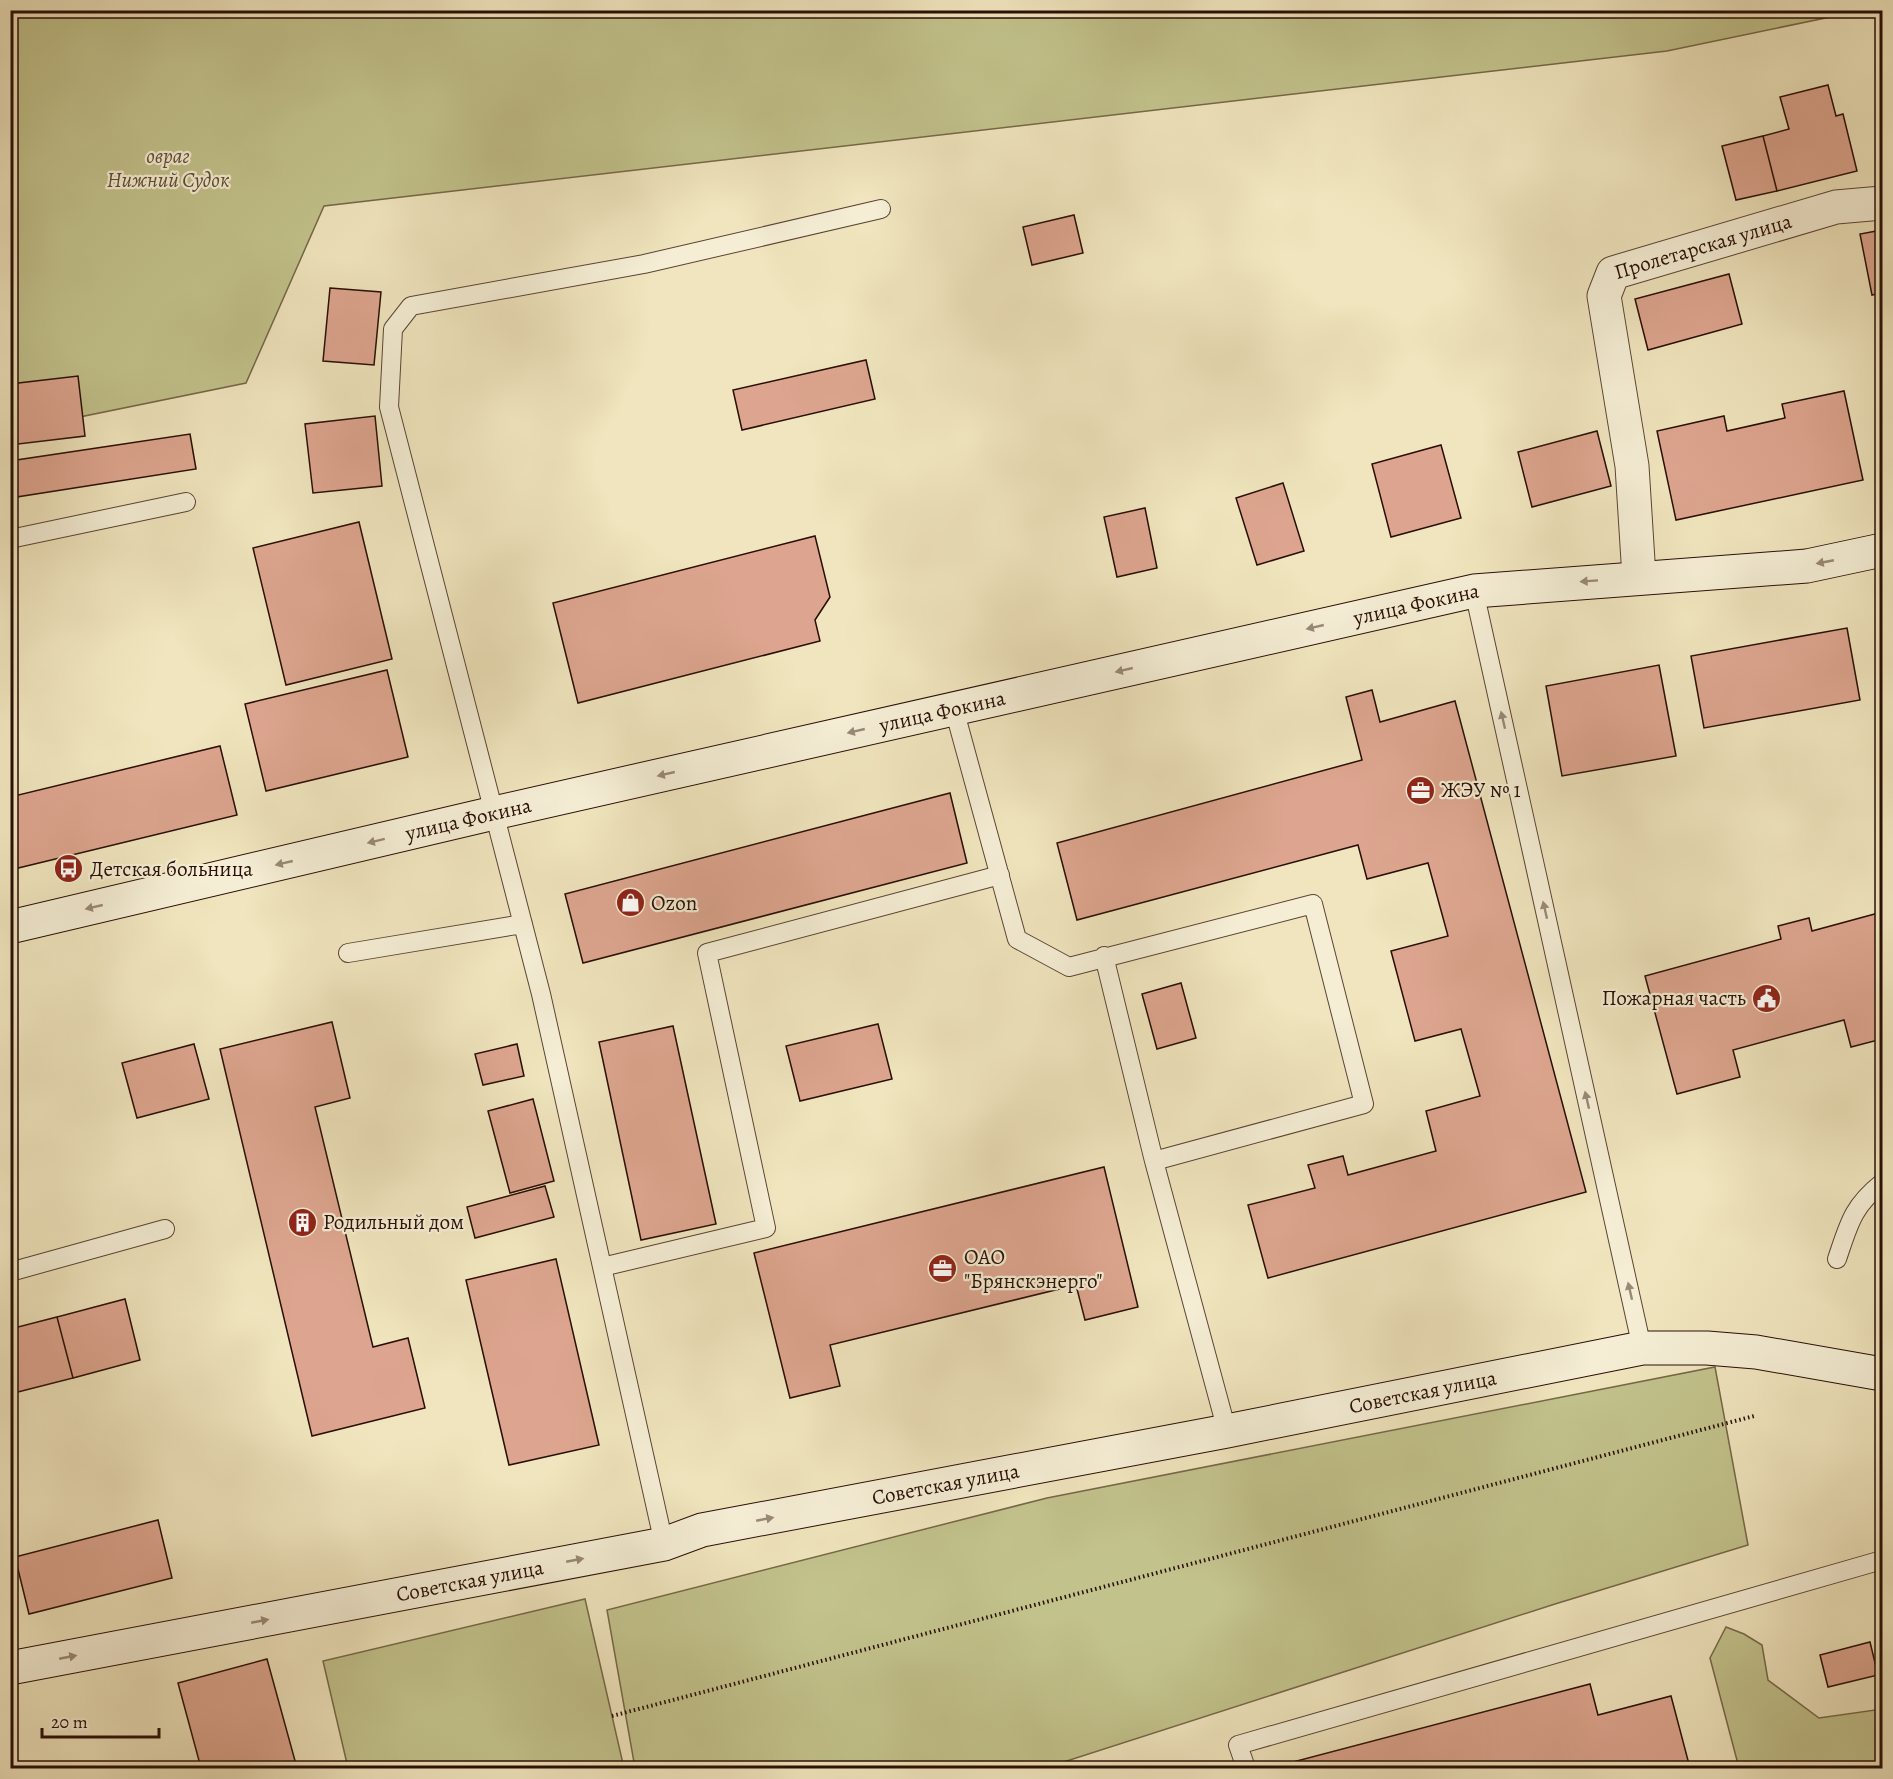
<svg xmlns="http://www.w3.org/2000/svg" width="1893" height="1779" font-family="Alegreya,serif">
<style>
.green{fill:#c2c28c;stroke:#756848;stroke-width:1.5}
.building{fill:#dda58f;stroke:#280e05;stroke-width:1.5}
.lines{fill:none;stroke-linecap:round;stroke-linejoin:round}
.lane-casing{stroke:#5a4433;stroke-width:20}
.street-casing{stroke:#5a4433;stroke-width:35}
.secondary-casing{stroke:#280e05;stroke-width:35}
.path{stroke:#280e05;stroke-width:4;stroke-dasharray:1.5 3;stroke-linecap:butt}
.lane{stroke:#f5eed5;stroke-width:18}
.street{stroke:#f5eed5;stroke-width:33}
.secondary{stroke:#f5eed5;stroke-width:33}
.oneway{fill:#998977}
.labels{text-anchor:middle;stroke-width:4.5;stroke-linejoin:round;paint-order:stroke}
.park-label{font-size:21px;font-style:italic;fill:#5e4d34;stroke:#f5eed5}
.street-label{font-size:21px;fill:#280e05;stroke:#f5eed5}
.poi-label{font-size:21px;fill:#280e05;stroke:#f5eed5;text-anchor:start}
</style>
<rect width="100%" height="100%" fill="#f0e5be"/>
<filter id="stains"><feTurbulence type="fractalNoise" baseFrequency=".00333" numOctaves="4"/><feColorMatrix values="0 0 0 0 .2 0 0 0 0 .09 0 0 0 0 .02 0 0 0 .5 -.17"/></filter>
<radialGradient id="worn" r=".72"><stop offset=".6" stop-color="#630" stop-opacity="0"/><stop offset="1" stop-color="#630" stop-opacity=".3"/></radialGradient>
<path class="green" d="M11,11h1848l-192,40 -1343,155 -78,177 -235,48z
M1715,1367l33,178 -193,59 -510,164h-410l-28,-158 440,-112z
M585,1599l39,169h-276l-25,-107z
M1726,1627l18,7 18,11 6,35 51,38 63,-9v59h-143l-29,-110z"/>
<path class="building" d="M1828,85l8,31 7,-2 14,57 -80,20 -14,-55 26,-7 -9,-32z
M1763,136l14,55 -41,9 -14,-54z
M1074,215l9,38 -51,12 -9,-38z
M1882,230v63l-10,2 -12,-61z
M1729,274l13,50 -94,26 -13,-51z
M330,288l51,4 -7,73 -51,-4z
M866,360l9,39 -133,31 -9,-40z
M78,376l7,60 -75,9v-61z
M1844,391l19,89 -187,40 -19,-89 67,-15 3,15 58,-13 -3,-14z
M375,416l7,70 -69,7 -8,-69z
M1597,431l14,55 -79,21 -14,-55z
M190,434l6,35 -186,29v-37z
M1441,445l20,73 -70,19 -19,-73z
M1283,483l21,68 -47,14 -21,-67z
M1145,508l12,60 -40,9 -13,-60z
M359,522l33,137 -106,26 -33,-137z
M815,536l15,61 -15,23 5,21 -242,62 -25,-100z
M1847,628l13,72 -156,28 -13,-72z
M1659,665l17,91 -114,20 -16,-90z
M387,670l21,87 -142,34 -21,-87z
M1372,690l8,32 75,-21 131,491 -318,86 -20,-73 67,-17 -7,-23 35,-9 5,19 88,-24 -10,-40 54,-15 -19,-67 -46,12 -24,-90 57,-15 -20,-73 -61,16 -9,-34 -281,75 -20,-77 305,-83 -16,-63z
M220,746l17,69 -227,55v-73z
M950,793l17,70 -384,100 -18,-69z
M1882,912v127l-31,8 -7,-27 -111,30 7,27 -63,17 -32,-118 136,-37 -3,-13 31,-8 3,13z
M1181,983l15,55 -39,11 -15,-55z
M332,1022l18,76 -35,9 58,240 35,-9 17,70 -113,28 -92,-387z
M878,1024l14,55 -92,22 -14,-55z
M673,1026l43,198 -75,16 -42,-198z
M194,1044l15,55 -72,19 -15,-55z
M517,1044l7,32 -41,9 -8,-31z
M533,1099l21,82 -44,12 -22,-82z
M1104,1167l34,140 -53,13 -9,-35 -246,60 10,41 -50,12 -36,-145z
M545,1186l9,31 -79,21 -8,-31z
M556,1259l43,186 -90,20 -43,-185z
M125,1299l15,61 -67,18 -16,-61z
M57,1317l16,61 -63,16v-65z
M158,1520l14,58 -143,36 -14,-57z
M1870,1642l8,33 -50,12 -8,-32z
M267,1659l30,109h-96l-23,-85z
M1590,1684l8,31 73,-19 19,72h-420z"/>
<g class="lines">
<defs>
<path id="lane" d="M10,539l176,-37
M1474,591l168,757
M954,709l63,230 52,28 244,-63 51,200 -210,57 73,270
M348,953l175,-29
M1104,956l50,205
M1837,1259c12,-35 15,-52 45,-76
M602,1267l164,-39 -59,-275 293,-78
M10,1272l155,-43
M664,1544l-123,-550 -152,-587 4,-78 18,-23 233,-42 237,-55
M1246,1768l-8,-23 644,-185"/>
<g id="street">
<path id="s1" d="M1639,577l-7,-111 -28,-170 9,-23 223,-66 46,-4"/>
</g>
<g id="secondary">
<path id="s2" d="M10,927l484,-114 980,-222 333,-25 75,-16"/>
<path id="s3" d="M10,1668l654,-124 38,-14 525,-99 415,-83h65l49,4 126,22"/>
</g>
</defs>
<use href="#lane" class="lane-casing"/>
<use href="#street" class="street-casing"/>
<use href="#secondary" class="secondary-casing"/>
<path class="path" d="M612,1716l1142,-300"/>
<use href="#lane" class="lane"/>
<use href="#street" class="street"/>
<use href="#secondary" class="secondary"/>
</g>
<defs><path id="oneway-solid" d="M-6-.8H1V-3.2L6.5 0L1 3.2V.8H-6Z" transform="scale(1.5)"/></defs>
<g class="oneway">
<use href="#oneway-solid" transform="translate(1825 562) rotate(169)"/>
<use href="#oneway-solid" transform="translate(1589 581) rotate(176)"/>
<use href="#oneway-solid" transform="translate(1315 627) rotate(167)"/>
<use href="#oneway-solid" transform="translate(1124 670) rotate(167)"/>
<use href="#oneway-solid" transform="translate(1503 720) rotate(-103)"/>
<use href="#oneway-solid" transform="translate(856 731) rotate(167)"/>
<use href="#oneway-solid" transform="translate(666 774) rotate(167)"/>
<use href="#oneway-solid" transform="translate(376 841) rotate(166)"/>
<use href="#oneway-solid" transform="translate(284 863) rotate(167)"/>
<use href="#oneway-solid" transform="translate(94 907) rotate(167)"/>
<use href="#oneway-solid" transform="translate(1545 910) rotate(-103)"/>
<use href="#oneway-solid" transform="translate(1587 1100) rotate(-103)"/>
<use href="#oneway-solid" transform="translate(1630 1291) rotate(-103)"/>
<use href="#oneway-solid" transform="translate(765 1519) rotate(-11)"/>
<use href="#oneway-solid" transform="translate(575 1560) rotate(-11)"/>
<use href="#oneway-solid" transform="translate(260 1621) rotate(-11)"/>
<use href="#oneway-solid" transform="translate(68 1657) rotate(-11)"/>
</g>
<defs>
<symbol id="office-disc" viewBox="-11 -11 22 22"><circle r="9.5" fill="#8f2418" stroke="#f5eed5"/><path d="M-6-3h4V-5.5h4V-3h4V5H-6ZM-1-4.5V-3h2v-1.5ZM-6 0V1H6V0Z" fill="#fff"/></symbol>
<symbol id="bus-disc" viewBox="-11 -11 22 22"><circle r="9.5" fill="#8f2418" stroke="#f5eed5"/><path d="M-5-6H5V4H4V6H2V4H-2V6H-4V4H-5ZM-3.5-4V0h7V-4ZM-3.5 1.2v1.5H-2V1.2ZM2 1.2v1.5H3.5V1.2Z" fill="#fff"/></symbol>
<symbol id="shop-disc" viewBox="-11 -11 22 22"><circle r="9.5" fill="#8f2418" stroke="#f5eed5"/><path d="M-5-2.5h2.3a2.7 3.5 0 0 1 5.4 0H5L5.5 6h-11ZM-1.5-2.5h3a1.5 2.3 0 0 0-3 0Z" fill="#fff"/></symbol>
<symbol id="civic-disc" viewBox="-11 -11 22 22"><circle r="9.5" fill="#8f2418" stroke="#f5eed5"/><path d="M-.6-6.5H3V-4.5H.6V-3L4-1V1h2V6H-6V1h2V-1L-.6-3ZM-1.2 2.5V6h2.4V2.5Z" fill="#fff"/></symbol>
<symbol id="building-disc" viewBox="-11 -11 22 22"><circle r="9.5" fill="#8f2418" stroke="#f5eed5"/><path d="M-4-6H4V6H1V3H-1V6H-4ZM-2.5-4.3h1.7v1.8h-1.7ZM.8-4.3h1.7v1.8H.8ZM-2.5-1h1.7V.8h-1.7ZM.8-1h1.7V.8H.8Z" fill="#fff"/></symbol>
</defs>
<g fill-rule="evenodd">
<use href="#office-disc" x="1404" y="774" width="33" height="33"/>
<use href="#bus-disc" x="52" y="852" width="33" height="33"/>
<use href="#shop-disc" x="614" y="886" width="33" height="33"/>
<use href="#civic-disc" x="1750" y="982" width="33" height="33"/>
<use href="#building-disc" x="286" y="1206" width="33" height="33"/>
<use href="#office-disc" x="926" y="1252" width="33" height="33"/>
</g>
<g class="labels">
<g class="park-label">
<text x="168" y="163">овраг<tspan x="168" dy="24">Нижний Судок</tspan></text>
</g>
<g class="street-label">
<text dy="7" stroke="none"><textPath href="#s1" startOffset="402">Пролетарская улица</textPath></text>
<text dy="7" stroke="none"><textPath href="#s2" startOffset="1443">улица Фокина</textPath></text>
<text dy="7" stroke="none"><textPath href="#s2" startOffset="957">улица Фокина</textPath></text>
<text dy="7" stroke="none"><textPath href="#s2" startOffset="471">улица Фокина</textPath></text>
<text dy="7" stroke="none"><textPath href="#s3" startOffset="1440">Советская улица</textPath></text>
<text dy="7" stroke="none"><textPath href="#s3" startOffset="954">Советская улица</textPath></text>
<text dy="7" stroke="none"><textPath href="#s3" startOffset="468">Советская улица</textPath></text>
</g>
<g class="poi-label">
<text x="1441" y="797">ЖЭУ № 1</text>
<text x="90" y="876">Детская больница</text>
<text x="651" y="910">Ozon</text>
<text x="1746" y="1005" text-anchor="end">Пожарная часть</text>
<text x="323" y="1229">Родильный дом</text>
<text x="964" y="1264">ОАО<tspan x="964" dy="24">"Брянскэнерго"</tspan></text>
</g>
</g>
<rect width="1893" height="1779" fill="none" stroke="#f0e5be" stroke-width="36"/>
<rect x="12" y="12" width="1869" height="1755" fill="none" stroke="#280e05" stroke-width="3"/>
<rect x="18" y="18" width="1857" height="1743" fill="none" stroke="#280e05" stroke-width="1.5"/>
<path d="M42 1728v9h117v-9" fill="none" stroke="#280e05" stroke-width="3"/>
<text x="51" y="1728" font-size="18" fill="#280e05" stroke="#f5eed5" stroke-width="4.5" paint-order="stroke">20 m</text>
<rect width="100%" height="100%" filter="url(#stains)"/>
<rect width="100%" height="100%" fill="url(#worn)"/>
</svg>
